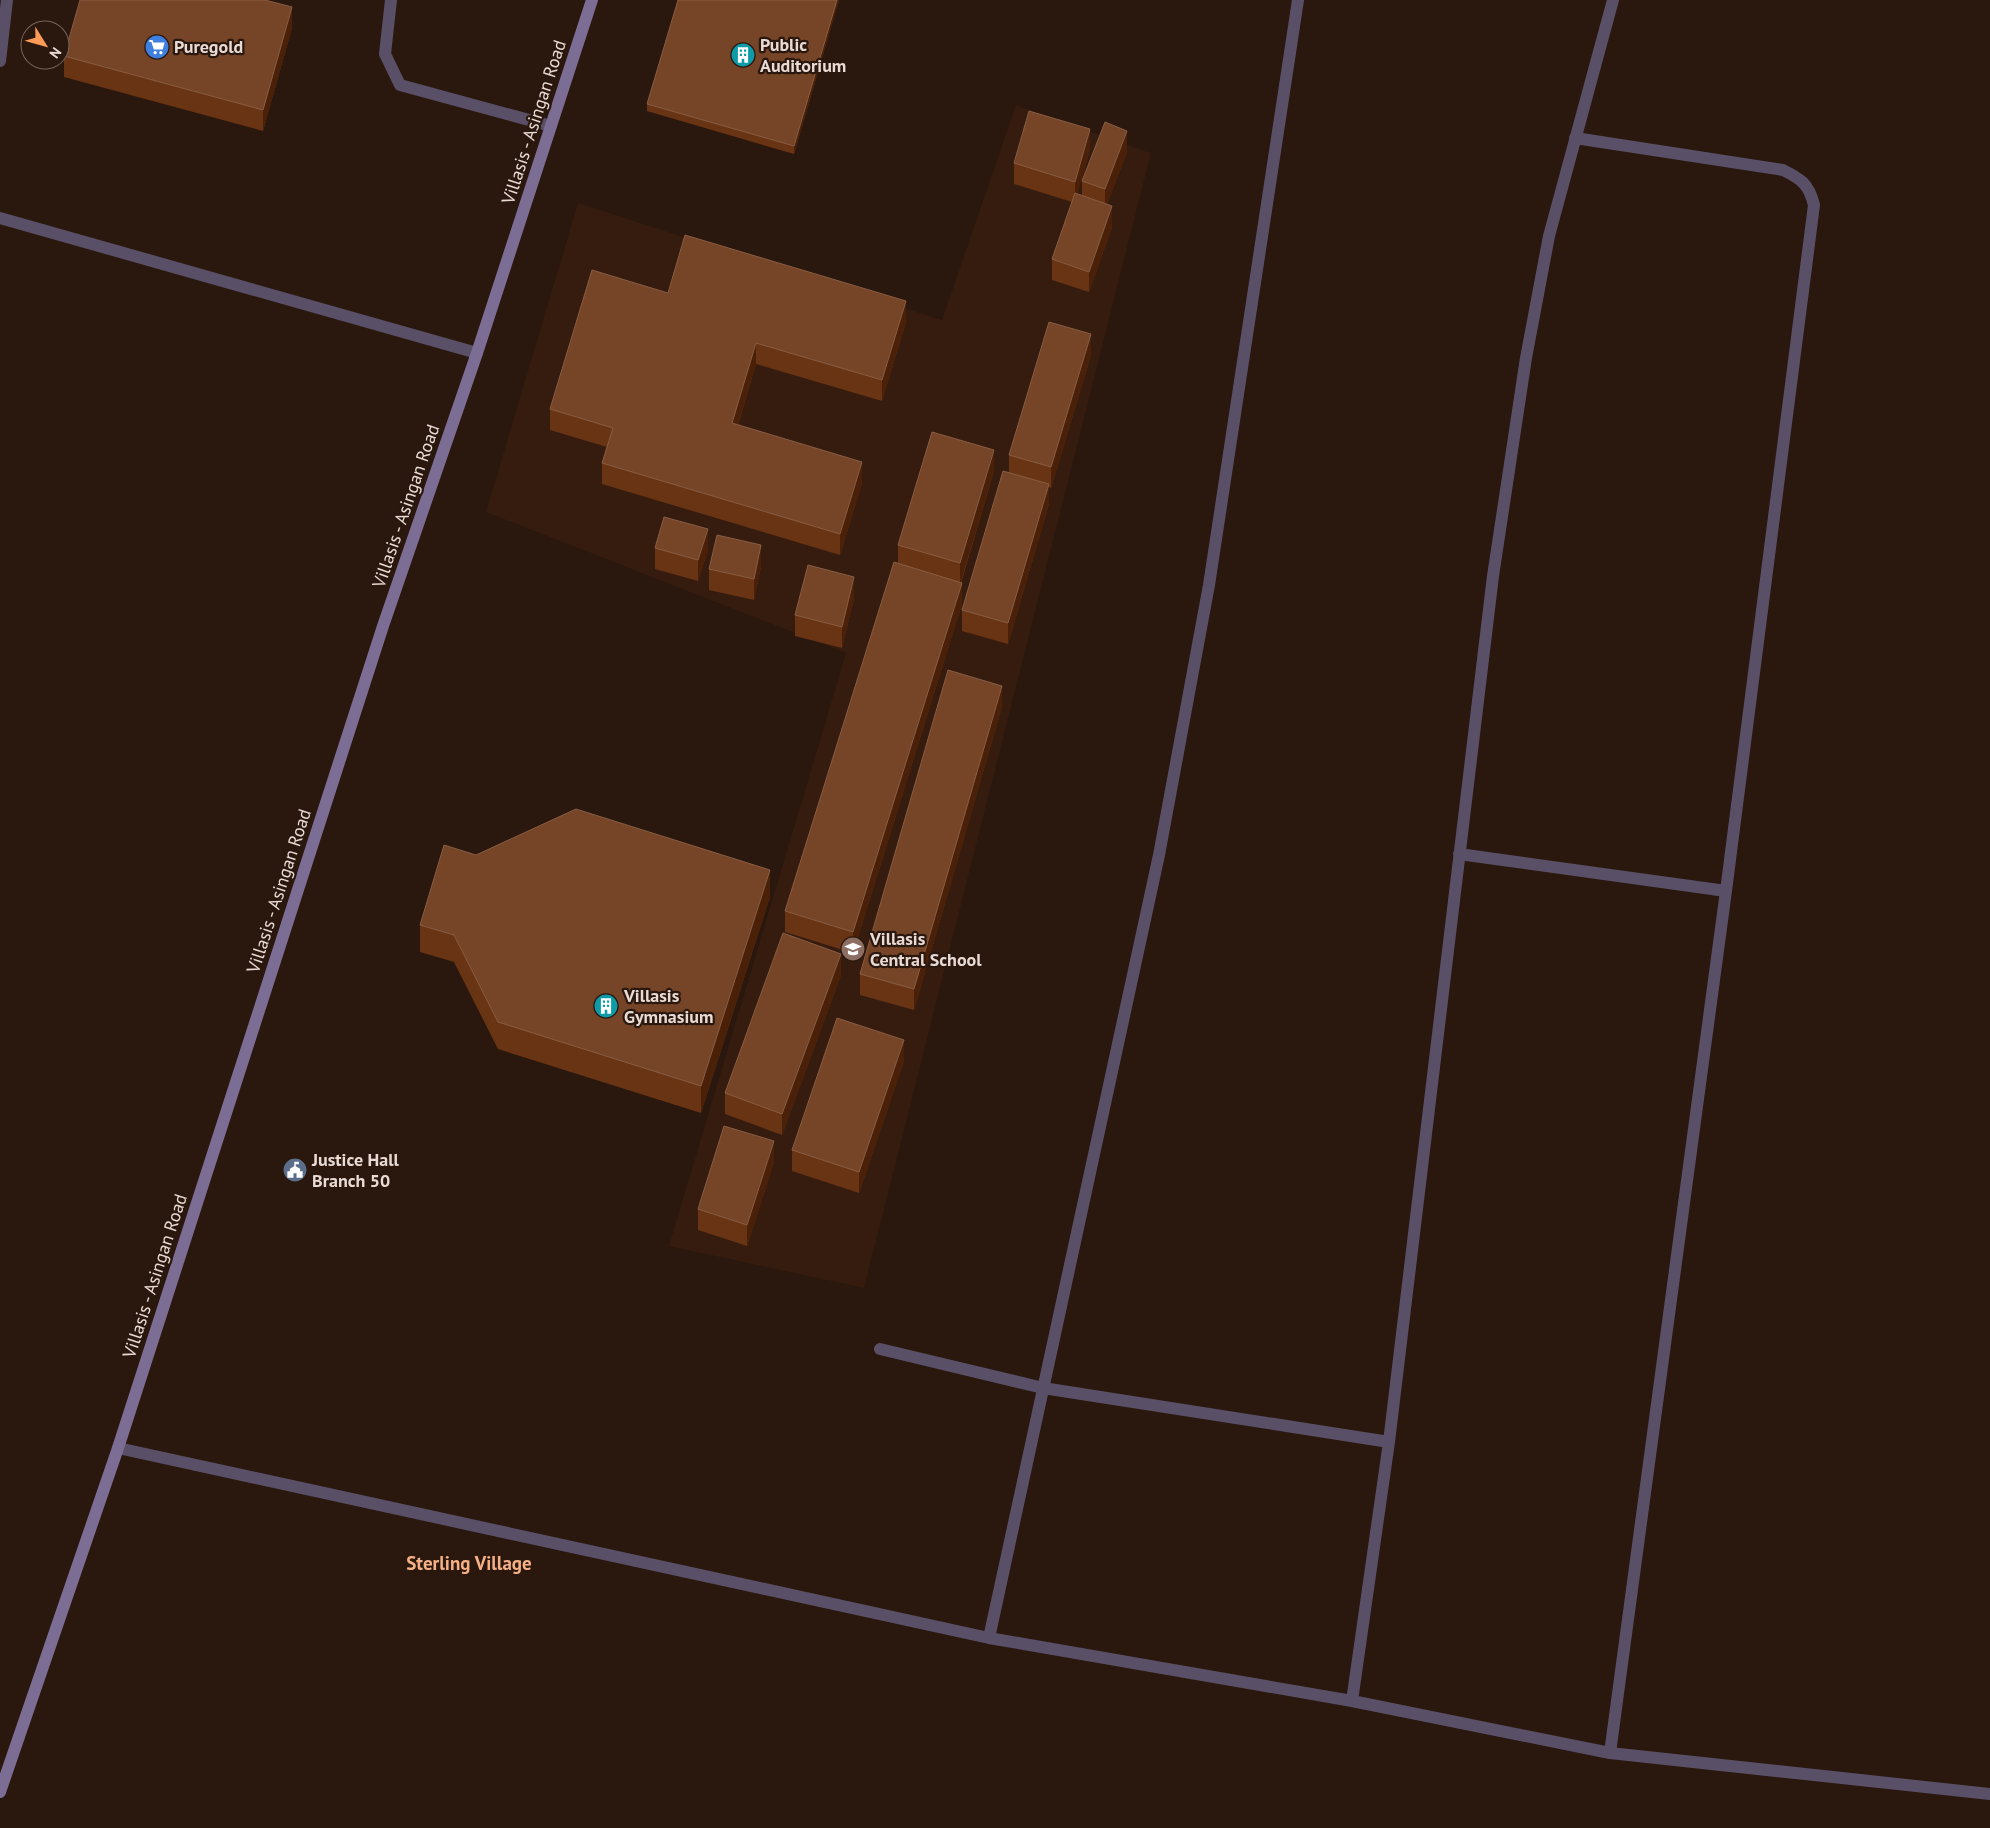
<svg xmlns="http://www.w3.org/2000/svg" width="1990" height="1828" font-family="'PT Sans',sans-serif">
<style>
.built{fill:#351c0f}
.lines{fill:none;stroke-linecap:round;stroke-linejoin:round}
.lane{stroke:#595068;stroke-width:12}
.street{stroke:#595068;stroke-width:12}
.secondary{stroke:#7c6d94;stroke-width:12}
.wall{fill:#693413}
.shaded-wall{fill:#4a2108}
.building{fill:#764528;stroke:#885d43}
.labels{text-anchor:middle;stroke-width:4.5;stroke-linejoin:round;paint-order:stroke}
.poi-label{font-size:18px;font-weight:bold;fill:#e8dad4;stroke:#2a170d;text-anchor:start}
.street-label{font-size:18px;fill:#e8dad4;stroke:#2a170d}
.neighbourhood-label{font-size:19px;font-weight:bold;fill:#f6b085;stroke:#2a170d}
</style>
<rect width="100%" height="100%" fill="#2a170d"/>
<path class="built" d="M1016,105l135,48 -287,1135 -195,-42 177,-593 -360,-141 92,-309 364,117z"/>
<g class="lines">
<path class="lane" d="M391,0l-6,54 15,31 151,41"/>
<path class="street" d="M0,61l7,-61
M1575,138l208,32c18,9 26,14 31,35l-88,686 -116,862
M0,218l477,135
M1459,854l267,37
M880,1349l163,39 346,54
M118,1448l871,190 363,63 258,52 380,41
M989,1638l170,-783 50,-270 89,-585
M1352,1701l37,-259 104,-866 33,-218 23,-122 64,-236"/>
<path class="secondary" d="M0,1792l118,-344 265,-822 94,-273 115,-353"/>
</g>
<path class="wall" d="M839,0l-45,154 -147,-43v-7z
M292,28l-29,103 -199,-54v-21z
M1090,150l-13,44 5,2v-15l45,-29 -20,52 5,23 -23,65 -37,-12v-21l20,-57 -58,-18v-21z
M668,293l238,29 -24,79 -126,-37 -18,61 124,58 -22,72 -238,-71v-21l5,-16 -57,-17v-21z
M1091,355l-40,133 -2,-1v17l-41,140 -46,-13v-21l47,-138v-17z
M994,471l-33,112 1,21 -109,349 -68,-21v-21l113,-348v-18z
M655,548l53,2 -10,31 -43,-12z
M761,566l-7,34 -45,-10v-21z
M854,598l-12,50 -47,-12v-21z
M1002,707l-88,303 -54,-15v-21z
M476,855l294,42 -69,216 -203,-64 -44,-87 -34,-10v-27z
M841,975l-59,160 -57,-21v-21z
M904,1061l-45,132 -67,-22v-21z
M774,1162l-27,84 -49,-16v-21z"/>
<path class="shaded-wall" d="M837,0h2l-45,154v-8z
M292,7v21l-29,103v-21z
M1090,129v21l-15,52v-20z
M1127,131v21l-22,58v-21z
M1112,206v21l-23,65v-20z
M906,301v21l-24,79v-21z
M1091,334v21l-40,133v-21z
M756,343v21l-24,80v-21z
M994,450v21l-34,113v-21z
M862,462v21l-22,72v-21z
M1049,484v20l-41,140v-21z
M708,529v21l-10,31v-21z
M761,545v21l-7,34v-21z
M854,577v21l-12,50v-21z
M962,583v21l-109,349v-21z
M1002,686v21l-88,303v-21z
M770,870v27l-69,216v-27z
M841,954v21l-59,160v-21z
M904,1040v21l-45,132v-21z
M774,1141v21l-27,84v-21z"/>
<path class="building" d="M80,0h185l27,7 -29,103 -199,-54z
M678,0h159l-43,146 -147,-42z
M1029,111l61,18 -15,53 -61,-19z
M1105,122l22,9 -22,58 -23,-8z
M1075,193l37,13 -23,66 -37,-13z
M685,235l221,66 -24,79 -126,-37 -24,80 130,39 -22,72 -238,-71 11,-35 -63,-19 42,-139 76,23z
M1049,322l42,12 -40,133 -42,-12z
M932,432l62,18 -34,113 -62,-18z
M1003,471l46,13 -41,139 -46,-13z
M664,517l44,12 -10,31 -43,-12z
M717,535l44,10 -7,34 -45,-10z
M894,562l68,21 -109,349 -68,-21z
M808,565l46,12 -12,50 -47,-12z
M948,670l54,16 -88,303 -54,-15z
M576,809l194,61 -69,216 -203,-64 -44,-87 -34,-10 24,-80 32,10z
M783,933l58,21 -59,160 -57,-21z
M837,1018l67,22 -45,132 -67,-22z
M724,1126l50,15 -27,84 -49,-16z"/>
<defs>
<symbol id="supermarket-disc" viewBox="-11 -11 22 22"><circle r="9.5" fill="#3f7fe0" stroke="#2a170d"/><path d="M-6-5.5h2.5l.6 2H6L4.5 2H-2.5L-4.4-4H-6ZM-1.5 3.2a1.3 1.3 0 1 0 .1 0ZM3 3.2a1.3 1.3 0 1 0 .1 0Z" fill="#fff"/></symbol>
<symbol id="building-disc" viewBox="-11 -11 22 22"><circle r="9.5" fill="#0f9aa8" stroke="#2a170d"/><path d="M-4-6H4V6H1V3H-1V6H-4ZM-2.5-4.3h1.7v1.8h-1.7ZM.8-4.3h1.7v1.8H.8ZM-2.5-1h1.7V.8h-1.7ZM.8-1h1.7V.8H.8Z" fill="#fff"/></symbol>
<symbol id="school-disc" viewBox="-11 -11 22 22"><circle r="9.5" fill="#8d6e63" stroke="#2a170d"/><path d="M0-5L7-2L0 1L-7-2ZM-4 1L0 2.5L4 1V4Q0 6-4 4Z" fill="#fff"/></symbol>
<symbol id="civic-disc" viewBox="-11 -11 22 22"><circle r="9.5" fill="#5c6f8a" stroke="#2a170d"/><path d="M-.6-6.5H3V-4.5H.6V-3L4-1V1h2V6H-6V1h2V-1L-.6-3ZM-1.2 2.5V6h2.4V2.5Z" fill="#fff"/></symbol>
</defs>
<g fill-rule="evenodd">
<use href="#supermarket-disc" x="143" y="33" width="28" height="28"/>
<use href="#building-disc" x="729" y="41" width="28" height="28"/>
<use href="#school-disc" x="839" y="935" width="28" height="28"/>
<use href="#building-disc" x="592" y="992" width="28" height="28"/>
<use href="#civic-disc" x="281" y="1156" width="28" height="28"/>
</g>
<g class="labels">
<g class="poi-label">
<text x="760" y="51">Public<tspan x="760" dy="21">Auditorium</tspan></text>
<text x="174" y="53">Puregold</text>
<text x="870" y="945">Villasis<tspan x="870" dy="21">Central School</tspan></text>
<text x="624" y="1002">Villasis<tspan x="624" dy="21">Gymnasium</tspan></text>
<text x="312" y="1166">Justice Hall<tspan x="312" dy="21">Branch 50</tspan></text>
</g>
<g class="street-label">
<text transform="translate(534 122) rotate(-72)" y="6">Villasis - Asingan Road</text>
<text transform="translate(406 506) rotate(-71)" y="6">Villasis - Asingan Road</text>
<text transform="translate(279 891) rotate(-72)" y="6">Villasis - Asingan Road</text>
<text transform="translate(155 1276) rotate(-72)" y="6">Villasis - Asingan Road</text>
</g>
<g class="neighbourhood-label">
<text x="469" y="1570">Sterling Village</text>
</g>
</g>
<g transform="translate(45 45) rotate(127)"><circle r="24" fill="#2a170d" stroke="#76655d"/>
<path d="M0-4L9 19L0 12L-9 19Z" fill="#fe9b58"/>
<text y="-8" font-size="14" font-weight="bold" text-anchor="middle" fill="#e8dad4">N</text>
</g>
</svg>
